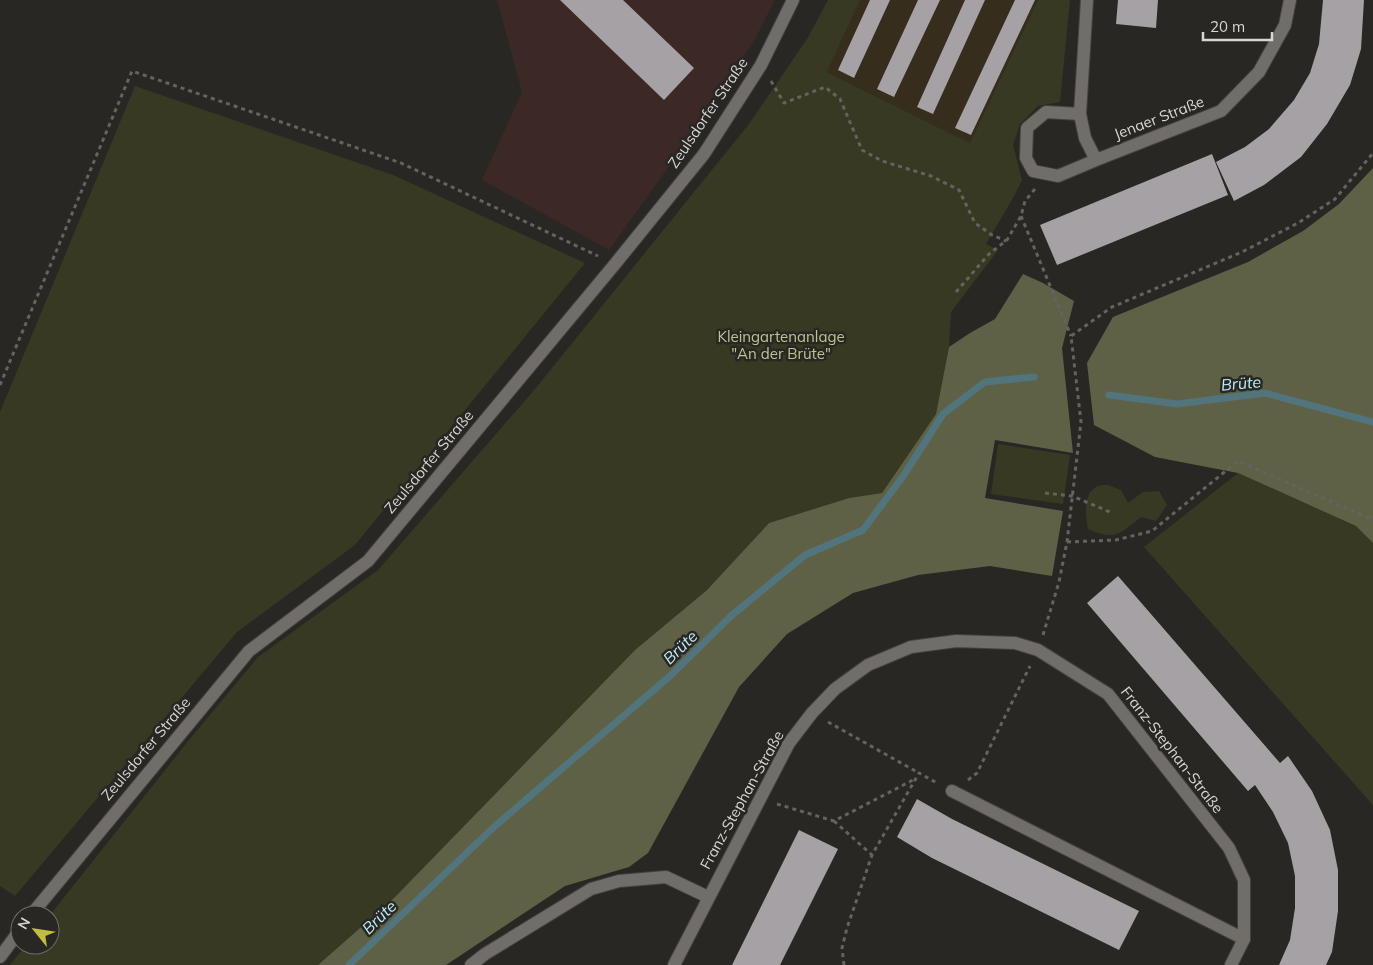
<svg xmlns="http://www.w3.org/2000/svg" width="1373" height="965" font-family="Mulish,sans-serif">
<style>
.commercial{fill:#3c2926}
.industrial{fill:#362d1d}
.green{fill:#383923}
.forest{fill:#5f6147}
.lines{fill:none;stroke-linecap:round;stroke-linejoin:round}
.stream{stroke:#52747c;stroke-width:7}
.building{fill:#a6a1a4}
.service-casing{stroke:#454341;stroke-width:14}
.minor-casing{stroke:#454341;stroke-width:14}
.path{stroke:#65635f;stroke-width:3;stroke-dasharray:4 4;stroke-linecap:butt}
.service{stroke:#716e6a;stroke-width:12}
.minor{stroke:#716e6a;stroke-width:12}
.labels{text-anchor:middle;stroke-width:5;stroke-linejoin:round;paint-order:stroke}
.street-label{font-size:15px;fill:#d8d6d4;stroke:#292723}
.park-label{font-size:15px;fill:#bfc38f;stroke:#292723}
.water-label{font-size:16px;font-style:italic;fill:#baeefb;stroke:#292723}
</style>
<rect width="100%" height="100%" fill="#292723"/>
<path class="commercial" d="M497,0h278l-20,39 -75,112 -71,99 -127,-70 40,-88z"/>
<path class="industrial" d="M860,0h178l-68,143 -143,-71z"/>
<path class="green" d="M828,0h32l-33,72 143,71 68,-143h32l-10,102 -22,4 -18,18 -7,21 9,35 -9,18 -27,46 12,6 -47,62 -2,35 -13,67 -54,79 -33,5 -80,25 -62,67 -72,60 -241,248 -76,67h-308l16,-20h24v-30l139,-175 69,-83 120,-87 157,-181 214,-265 58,-85z
M135,86l258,89 192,88 -230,282 -118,87 -222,264 -15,-10v-474z
M998,444l72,11 -7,49 -72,-10z
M1238,473l118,53 17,17v262l-229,-258z
M1108,485l13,5 7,13 15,-11 16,-1 8,14 -11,16 -15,-4c-21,17 -26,24 -53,12 -2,-13 -6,-34 8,-42 3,-2 9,-2 12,-2z"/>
<path class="forest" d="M1373,168v375l-17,-17 -118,-53 -83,-16 -61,-32 -7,-62 26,-46 135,-55 55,-31 36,-27z
M1023,274l20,9 31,18 -12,47 11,105 -78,-13 -10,58 78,13 -11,65 -62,-10 -72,9 -65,18 -66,41 -48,53 -91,166 -19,14 -64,19 -119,79h-128l76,-67 241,-248 72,-60 62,-67 80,-25 33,-5 54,-79 13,-67 21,-14 25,-14z"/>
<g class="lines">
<path class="stream" d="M1109,395l68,9 88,-11 108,29
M349,965l145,-138 176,-151 61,-60 74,-61 58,-25 41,-55 39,-61 42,-32 49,-5"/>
</g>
<path class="building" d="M560,0h63l71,68 -30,32z
M870,0h20l-36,78 -16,-8z
M918,0h22l-46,97 -17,-8z
M965,0h20l-52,114 -16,-7z
M1015,0h20l-64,135 -16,-7z
M1118,0h40l-2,28 -40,-4z
M1323,0h41l-3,49 -11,36 -23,39 -26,33 -37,28 -30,16 -18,-39 29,-15 24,-18 25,-29 16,-27 9,-29z
M1212,154l16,41 -171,70 -17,-40z
M1118,576l162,187 8,-7 24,35 18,39 8,40v41l-6,41 -6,13h-47l11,-25 5,-32v-32l-7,-33 -15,-31 -18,-27 -7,6 -161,-188z
M917,799l35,20 187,92 -20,39 -187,-92 -35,-21z
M799,830l39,19 -58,116h-48z"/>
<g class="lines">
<defs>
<path id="service" d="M952,791l292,148
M471,965l14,-11 106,-65 28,-8 47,-4 42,20"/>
<path id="minor" d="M1087,0l-7,114 5,24 11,22
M1080,114l-34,-2 -19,16 -1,30 7,13 25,5 38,-16 125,-49 38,-39 26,-47 5,-25
M31,915l218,-264 119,-90 247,-297 89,-110 57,-89 32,-65
M0,957l20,-27
M674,965l115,-222 23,-30 23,-24 33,-24 43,-18 45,-6 59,2 23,7 70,44 121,154 15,32v59l-13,26"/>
</defs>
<use href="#service" class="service-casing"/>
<use href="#minor" class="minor-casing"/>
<path class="path" d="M771,81l13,22 41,-16 15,12 22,51 20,11 49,15 28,14 16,33 17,12 14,6
M1021,216l50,120
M956,292l33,-38 18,-14 14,-24 4,-15 10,-12
M0,385l132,-314 269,92 197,93
M1045,493l27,3 38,16
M1067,542l49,-2 36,-9 86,-70 133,58 2,-2
M1043,635l16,-53 8,-40 14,-120 -10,-86 41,-29 130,-55 56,-29 37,-24 38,-46
M828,722l91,51
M968,780l9,-7 53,-107
M777,804l57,17 81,-42
M834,821l38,34
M844,965l-2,-17 5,-20 25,-73 47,-82 18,10"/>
<use href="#service" class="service"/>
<use href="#minor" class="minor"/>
</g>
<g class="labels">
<g class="street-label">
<text transform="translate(708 113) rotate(-56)" y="5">Zeulsdorfer Straße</text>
<text transform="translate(1159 118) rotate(-21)" y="5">Jenaer Straße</text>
<text transform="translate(429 462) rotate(-50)" y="5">Zeulsdorfer Straße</text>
<text transform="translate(146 749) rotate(-50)" y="5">Zeulsdorfer Straße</text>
<text transform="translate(1172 750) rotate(52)" y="5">Franz-Stephan-Straße</text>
<text transform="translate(742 800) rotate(-61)" y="5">Franz-Stephan-Straße</text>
</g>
<g class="park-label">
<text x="781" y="342">Kleingartenanlage<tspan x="781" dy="17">"An der Brüte"</tspan></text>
</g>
<g class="water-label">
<text transform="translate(1241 383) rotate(-5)" y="6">Brüte</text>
<text transform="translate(680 647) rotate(-44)" y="6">Brüte</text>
<text transform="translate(379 917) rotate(-44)" y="6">Brüte</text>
</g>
</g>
<g transform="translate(35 930) rotate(300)"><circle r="24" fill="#292723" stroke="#6f6d6a"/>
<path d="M0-4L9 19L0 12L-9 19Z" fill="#c1bd40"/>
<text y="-8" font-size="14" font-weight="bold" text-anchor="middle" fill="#d8d6d4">N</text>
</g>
<path d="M1203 32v8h69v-8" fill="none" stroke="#d8d6d4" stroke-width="2.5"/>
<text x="1210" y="32" font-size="15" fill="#d8d6d4" stroke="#292723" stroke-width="4" paint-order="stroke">20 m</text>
</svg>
